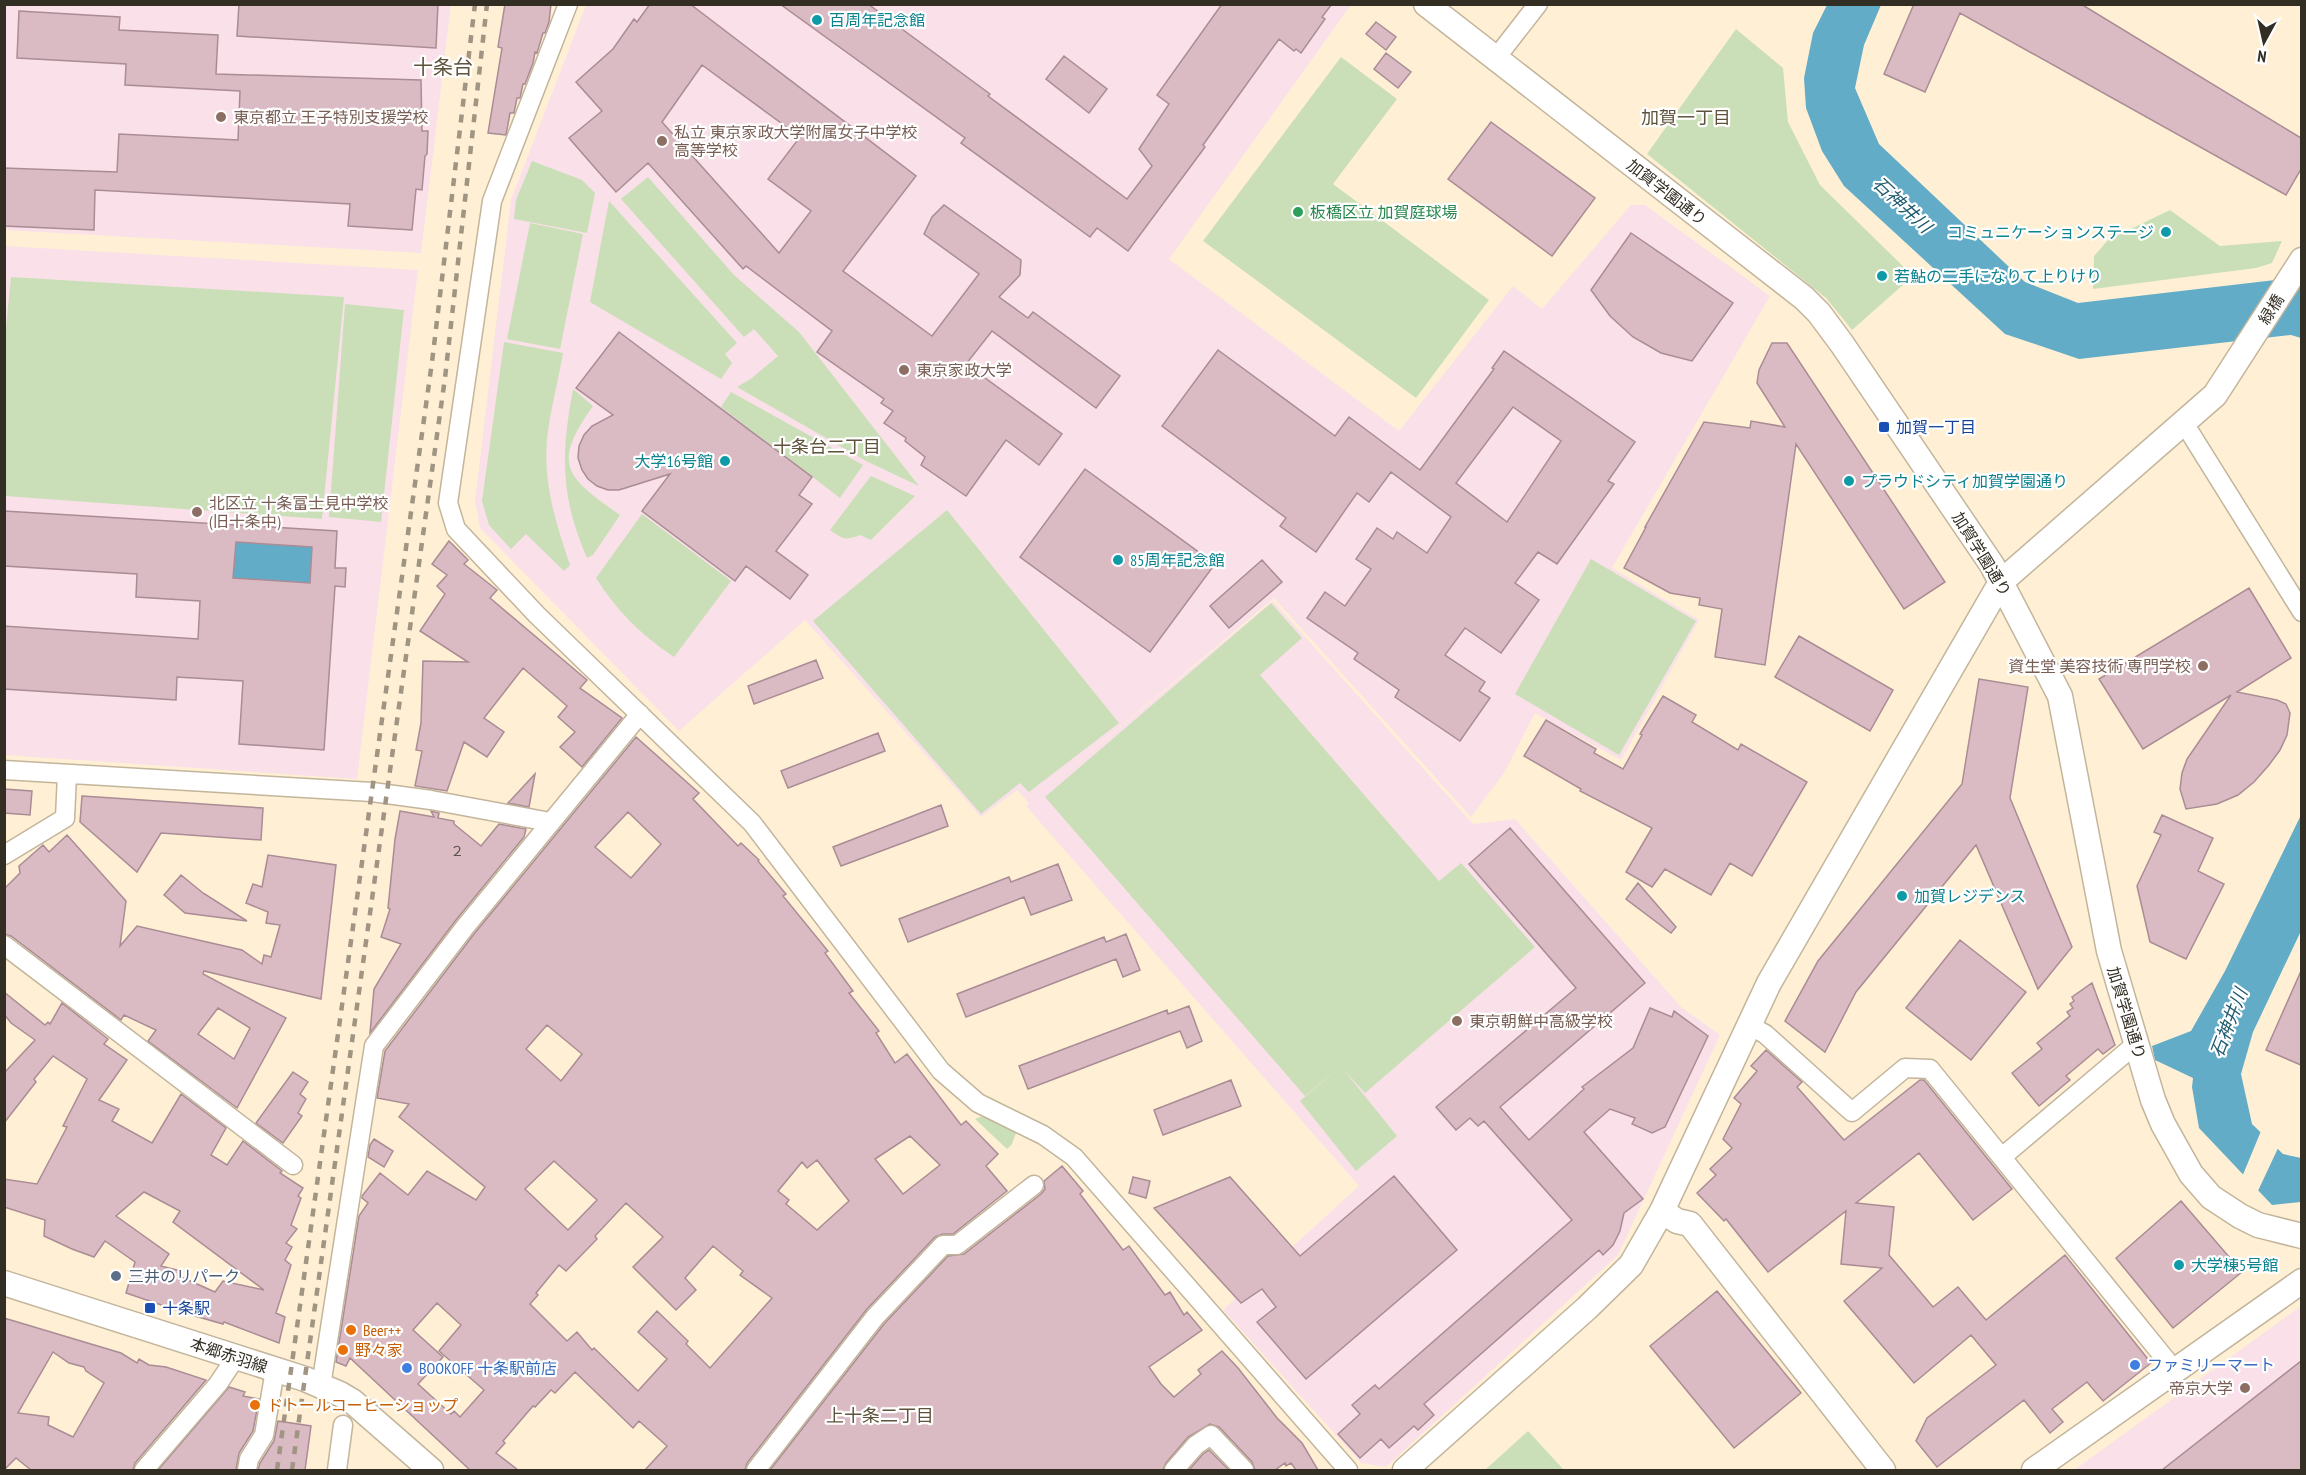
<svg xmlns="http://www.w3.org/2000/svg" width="2306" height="1475" font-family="'PT Sans Narrow','Noto Sans JP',sans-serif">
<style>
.education{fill:#fae0e8}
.green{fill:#cadfb8}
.water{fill:#63acc8}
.pier{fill:#fff0d5}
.building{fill:#dabac3;stroke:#aa8c95;stroke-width:1.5;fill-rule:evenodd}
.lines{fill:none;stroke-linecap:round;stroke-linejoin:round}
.street-casing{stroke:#c3b59b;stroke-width:21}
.secondary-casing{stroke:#c3b59b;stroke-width:27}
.street{stroke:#fff;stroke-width:18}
.secondary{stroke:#fff;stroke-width:24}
.rail{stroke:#a09582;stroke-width:4.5;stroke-dasharray:8 8;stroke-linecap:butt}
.culture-dot{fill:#0f9aa8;stroke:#fff;stroke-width:2}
.education-dot{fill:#8d6e63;stroke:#fff;stroke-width:2}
.leisure-dot{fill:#2e9e5b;stroke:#fff;stroke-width:2}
.transit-dot{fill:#1a4fb4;stroke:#fff;stroke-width:2}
.service-dot{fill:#5c6f8a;stroke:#fff;stroke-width:2}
.food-dot{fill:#e8710a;stroke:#fff;stroke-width:2}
.shop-dot{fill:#3f7fe0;stroke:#fff;stroke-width:2}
.labels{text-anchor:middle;stroke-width:4.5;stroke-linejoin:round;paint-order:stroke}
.number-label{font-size:14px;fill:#5d514b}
.culture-label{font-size:16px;fill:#0d838f;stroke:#fff;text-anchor:start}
.education-label{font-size:16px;fill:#785e54;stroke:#fff;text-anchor:start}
.street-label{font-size:16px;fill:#332e23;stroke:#fff}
.leisure-label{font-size:16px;fill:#27864d;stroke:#fff;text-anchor:start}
.transit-label{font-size:16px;fill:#164399;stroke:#fff;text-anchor:start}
.service-label{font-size:16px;fill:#4e5e75;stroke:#fff;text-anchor:start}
.food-label{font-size:16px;fill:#c56008;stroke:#fff;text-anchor:start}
.shop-label{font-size:16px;fill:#366cbe;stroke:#fff;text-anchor:start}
.neighbourhood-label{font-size:18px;fill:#5f533b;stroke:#fff}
.water-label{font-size:18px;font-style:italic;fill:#205b6f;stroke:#fff}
.quarter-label{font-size:20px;fill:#5f533b;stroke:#fff}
</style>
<rect width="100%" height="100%" fill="#fff0d5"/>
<path class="education" d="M4,5h447l-30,248 -416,-23z
M586,5h765l-182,254 230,172 114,-145 29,23 89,-104h14l125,91 -158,272 87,52 -78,140 -86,-47 -31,60 -33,44 -197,-219 -238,199 237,-196 200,223 42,-5 166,188 39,28 -102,220 -232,212 -25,-4 -138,-153 136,-124 -333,-380 3,-3 -12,-13 -36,27 -176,-197 -126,111 -199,-203 -5,-27 36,-301z
M4,246l414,24 -61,509 -352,-24z
M2301,1306v164h-227z"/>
<path class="green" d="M1736,29l47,39 5,54 32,63 93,91 -61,54 -26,-32 -179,-144z
M1341,57l56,42 -64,85 156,116 -73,98 -213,-157z
M532,161l50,19 13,13 -8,40 -73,-14 2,-19z
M648,177l86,98 65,57 120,154 -53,-25 -129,-74 15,-9 26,-22 -24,-27 -10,8 -123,-138z
M609,201l128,142 -12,11 7,9 -11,16 -131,-77z
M2170,210l50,36 62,-5 -10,22 -16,5 -163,21 1,-33 14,-16z
M530,223l53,11 -23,115 -53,-10z
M11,277l333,20 -22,222 -317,-23 -1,-148z
M345,304l59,6 -23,212 -52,-5z
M504,342l59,11c-5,29 -13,58 -16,86 -4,44 9,85 23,126l-6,6 -38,-37 -15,15 -22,-24 -7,-24z
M573,389l20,17c-42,59 -27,71 27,109l-27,40 -6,3c-27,-63 -26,-103 -14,-169z
M731,392l132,73 -23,33 -119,-91z
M871,476l44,20 -44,44 -11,-5c-15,6 -17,4 -30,-5z
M947,510l172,213 -90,69 -9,-9 -39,31 -168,-193z
M642,514l89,67 -57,76c-33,-22 -57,-46 -78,-79z
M1591,559l105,62 -77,134 -104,-61z
M1271,603l31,35 -42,37 179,206 22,-18 74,84 -170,146 -22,-24 54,67 -41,35 -56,-70 41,-35 -36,30 -260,-299z
M985,1115l31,18 -4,11 -5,5 -32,-30z
M1528,1431l36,39h-79z"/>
<path class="water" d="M1827,5h54l-17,40 -9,43 24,56 146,138 53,21 223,-26v61l-10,-3 -212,24 -74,-25 -161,-148 -22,-35 -16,-43 -2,-30 9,-45z
M236,542l76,5 -2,36 -77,-5z
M2301,815v116l-48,101 -12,42 11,50 31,30 18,4v44l-29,3 -73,-77 -7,-41 1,-9 -38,-18 -3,-14 39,-15 34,-60z"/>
<path class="pier" d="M2261,1131l18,15 -22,47 -15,-16z"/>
<path class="building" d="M239,4h199l-2,44 -199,-12z
M505,4h46l-2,18 -4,11h-2l-6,20 -2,-1 -2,11 -8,21h-2l-3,14h-3l-3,15h-4l-4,22 -18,-2 14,-85 -4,-1z
M650,4h40l226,172 -73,95 89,65 47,-62 -55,-40 8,-17 12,-12 77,55 -1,15 -21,22 29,21 5,-6 87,64 -24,32 -104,-77 -26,33 96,70 -23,31 -33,-25 -40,56 -45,-31 4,-8 -20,-16 1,-3 -22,-15 9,-12 -12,-8 3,-4 -67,-47 15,-21 -86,-65 -3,3 -95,-106 -32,29 -47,-54 33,-27 -26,-29 37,-33 21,-30 3,3zM702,65l98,72 -32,42 43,32 -32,42 -117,-131z
M780,4h88l122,90 -2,2 139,103 25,-33 -13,-17 30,-45 -12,-9 65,-91h110l-10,13 3,2 -24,34 -5,-4 -2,2 -15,-12 -76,106 2,2 -77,104 -31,-23 -7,9 -129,-94 4,-5z
M1914,4h167l220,134v31l-15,26 -326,-182 -35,79 -41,-18z
M19,11l101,6 -1,13 99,5 -2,39 205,6 1,51h6l-1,23 -2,2 -3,34 -6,-1 -4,41 -64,-4 2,-22 -255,-14 -1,40 -90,-4v-58l113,4 2,-38 119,6 2,-49 -115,-6 1,-21 -109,-6z
M1376,22l20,15 -10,13 -20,-16z
M1386,53l25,19 -13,16 -24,-19z
M1064,56l43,33 -18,24 -43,-34z
M1491,122l104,76 -43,58 -104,-77z
M1631,233l102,70 -41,58 -31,-8 -28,-16 -23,-21 -19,-26z
M619,332l193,145 -13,18 13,9 -36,47 32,24 -18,24 -44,-33 -11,15 -93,-70 28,-37 -51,16h-11l-11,-4 -9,-7 -6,-9 -4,-12 1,-12 5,-11 8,-9 21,-11 -37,-27z
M1772,343h15l158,239 -41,27 -108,-165 -31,221 -50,-8 7,-48 -23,-4 1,-7 -30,-5 -46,-25 22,-41h-1l59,-105 46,6 1,-7 34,6 -28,-44 2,-13z
M1218,350l117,86 14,-19 71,53 74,-101 -2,-1 12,-17 131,91 -27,39 6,3 -57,80 -19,-12 -23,31 24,17 -38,53 -36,-25 -20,27 40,27 -6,9 11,7 -30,43 -65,-44 4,-7 -45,-31 4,-6 -51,-35 18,-26 20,14 26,-37 -15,-10 21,-31 16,11 4,-7 30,21 24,-36 -60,-45 -22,30 -12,-9 -41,59 -36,-26 6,-8 -124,-92zM1513,407l48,34 -54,81 -51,-39z
M1085,469l130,95 -65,88 -130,-95z
M4,511l333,20 -2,37h11l-1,19 -10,-1 -11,164 -85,-6 4,-63 -66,-4 -1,23 -172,-11v-63l194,13 2,-38 -64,-4 1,-23 -133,-8zM236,542l76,5 -2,36 -77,-5z
M449,541l19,19 -4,4 33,26 -7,8 97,82 -7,8 42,30 -40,49 -22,-20 15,-15 -17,-15 9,-11 -44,-38 -39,50 20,14 -17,25 -23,-15 -17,49 -32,-5 7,-35 -6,-1 5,-27 2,-62 45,1 -48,-31 25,-37 -8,-8 10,-11 -15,-11z
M1262,560l20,22 -53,46 -19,-22z
M2249,588l42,70 -54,34 40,8 9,4 4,9 -3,22 -7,15 -11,15 -15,17 -16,13 -21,9 -31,5 -6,-20 2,-16 5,-14 44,-64 -88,54 -44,-70z
M1799,636l94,54 -23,41 -95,-54z
M816,660l7,18 -69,26 -6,-18z
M1979,679l49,8 -18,111 62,149 -34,42 -62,-144 -120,147 -31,60 -40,-31 33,-60 144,-177z
M1663,696l33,19 -4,7 46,28 3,-6 66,38 -55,94 -22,-13 -19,32 -46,-26 -13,18 -26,-15 26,-44 -72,-37 1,-2 -57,-33 22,-36 50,29 -2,4 29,16 19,-34 -2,-1z
M878,733l7,18 -97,37 -7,-17z
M636,737l63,56 -6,6 45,47 3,-3 18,17 -1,1 28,33 -3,2 45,55 -3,2 28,38 -4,2 30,38 -3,2 19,30 12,-9 54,71 5,-4 32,33 -12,12 21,25 -54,43h-10l-8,3 -68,72 -120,154 -2,7h-100l22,-24 -28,-25 -6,7 -58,-56 -20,21 -4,-3 -16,17 -2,-1 -30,35 2,2 -9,10 22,17h-48l-120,-112 -4,8 -10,-4 23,-146 9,-13 -6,-5v-2l18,-23 28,22 19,-24 49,29 9,-13 -86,-70 10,-13 -32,-6 8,-47 89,-117zM628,812l33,32 -30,34 -36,-31zM547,1025l35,29 -21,27 -35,-32zM910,1136l30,29 -37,29 -28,-35zM817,1160l32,41 -32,29 -31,-26 3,-4 -11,-9 24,-29 5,6zM554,1161l43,39 -29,30 -43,-41zM626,1203l37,34 -30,30 43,43 20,-20 -11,-12 28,-32 30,25 -3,4 32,23 -62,70 -24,-24 2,-3 -31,-30 -19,21 29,27 -29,32 -44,-43 -2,2 -15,-18 -10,9 -37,-37 8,-9 -2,-2 23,-28 7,6 31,-32 -2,-3zM437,1303l24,22 -22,26 45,39 -24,27 -6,-6 -3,3 -33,-30 25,-27 -30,-27z
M535,774l-6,33 -21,-4z
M4,789l28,2 -2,24 -26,-2z
M82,796l181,12 -2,32 -100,-7 -24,39 -57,-50z
M941,805l7,21 -107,40 -8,-19z
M400,811l34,6 -3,-6 8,2 -1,5 16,3v3l27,22 18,-22 27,5 -2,8 -68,83 -86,113 4,-44 27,-45 -20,-7 9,-28 -2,-1 7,-69z
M2162,815l51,23 -15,33 26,13 -38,75 -36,-17 -13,-56 24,-51 -7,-3z
M1510,828l135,155 -145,124 29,33 55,-51 -2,-2 51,-39 17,-40 22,9 2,-6 34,25 -43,91 -13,6 -20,-9 3,-6 -25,-9 -26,23 59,67 -19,14 -4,18 -7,14 -10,10 -4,-5 -175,154 10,11 -16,15 -4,-4 -25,22 -8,-9 -21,19 -22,-24 22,-20 -8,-9 23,-20 4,4 193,-169 -88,-99 -6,5 -8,-8 -14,12 -20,-23 140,-119 -107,-124z
M67,835l59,66 -6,45 17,-20 105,24 20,14 2,-9 7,2 9,-32 -14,-2 2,-11 -22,-9 7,-19 9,3 6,-32 68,10 -15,134 -117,-28 -1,3 83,44 -49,90 -89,-67 8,-11 -32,-15 -3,5 -110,-84 -7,-2v-45l16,-16 -1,-7 24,-21 6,7zM218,1008l32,20 -16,31 -36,-25z
M1058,864l14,36 -41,15 -7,-18 -116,45 -9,-23 110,-42 2,5z
M181,875l22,18 44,28 -62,-8 -21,-18z
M1638,883l38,44 -5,6 -45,-34z
M1126,934l14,36 -17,7 -7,-18 -150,58 -9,-23 147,-57 2,5z
M1960,940l66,52 -55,68 -65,-52z
M2301,971v94l-35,-15z
M2092,983l23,62 -12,9 -5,-5 -32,27 4,4 -31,26 -27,-33 30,-24 -5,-6 33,-27 -3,-4 6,-4 -3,-4 4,-3 -2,-4z
M4,992l41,33 3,-3 2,2 12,-21 46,36 -4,5 23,16 -28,40 20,9 -7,12 40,22 29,-49 45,34 -15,27 16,10 16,-24 39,30 -2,2 23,15 -5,8 3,2 -10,27 6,4 -11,14 6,4 -7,13 6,5 -15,48 9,4 -6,26 -55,-21 -1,2 -35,-10 -62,-21 9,-31 -30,-21 -11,16 -22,-8 -28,-13 1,-16 -41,-13v-28l33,5 30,-57 -4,-1 24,-47 -34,-23 -19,23 2,3 -32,41v-50l31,-33 -24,-17 -7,-9zM144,1192l36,19 -7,11 91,68 -41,-9 -8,11 -36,-16 2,-5 -20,-5 8,-12 -53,-38z
M1189,1006l13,35 -15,7 -7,-17 -152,58 -9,-23 148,-56 1,4z
M1766,1050l36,32 -5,5 47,53 76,-60h4l88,109 -39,31 -54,-67 -63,50 38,4 -5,48 44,52 25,-20 28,33 79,-65 86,108 -48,38 -16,-19 -35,27 11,13 -13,11 -26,-33 -87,67 -21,-26 11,-23 69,-53 -25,-30 -57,48 -70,-82 38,-33 -41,-4 5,-53 -78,61 -42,-53 -2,2 -27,-28 19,-18 -6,-6 22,-21 -9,-9 18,-35 -7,-6 23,-27 -6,-5z
M293,1072l15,10 -8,12 6,5 -8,14 4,3 -19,27 -27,-20z
M1231,1080l10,26 -78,29 -9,-25z
M374,1139l19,12 -9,16 -16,-10 2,-12z
M1062,1166l21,25 -3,3 43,56 6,-4 36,49 5,-3 14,23 3,-3 15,18 -53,37 12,17 13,13 27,-23 -3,-4 24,-19 16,17 39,50 25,25 16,27h-22l-5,-7 -5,3 -1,-3 -10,7h-20l-3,-8 -33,-35 -9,-3 -22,13 -22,26 -3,7h-393l114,-146 64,-68 16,-2 77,-60 4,-5 -1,-8z
M1394,1176l63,74 -151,129 -49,-57 19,-15 -14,-18 -21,14 -87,-95 76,-31 70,79z
M1133,1177l17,4 -4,17 -17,-5z
M2181,1201l61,71 -69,56 -57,-70z
M1717,1291l84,102 -67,55 -84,-102z
M4,1318l117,35 16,10 2,-4 10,6 17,2 40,13 -71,83 -2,7h-102l-15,-12 -12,12zM53,1352l16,11 15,4 2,4 18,12 -31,54 -25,-12 1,-8 -31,-4z
M2301,1361v109h-139z
M229,1387l16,5 -2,4 16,3 -6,32 -14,22 -3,17h-78z
M278,1421l33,5 -6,44h-47l2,-7 14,-22z
M1209,1450l20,20h-40l14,-16z"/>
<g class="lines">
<defs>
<path id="street" d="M568,4l-76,197 -44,302 8,26 81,86 215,208 189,248 37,32 65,32 31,22 274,313
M1496,58l42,-54
M2184,423l118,189
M4,770l368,22 59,8 119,22
M4,855l61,-37 2,-44
M4,945l289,220
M1749,1025l16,9 87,78 53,-44 25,1 246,303
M2002,1157l134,-113
M321,1386l53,-340 91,-119 175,-213
M144,1470l74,-86 18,-27
M247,1470l2,-11 15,-24 11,-65
M337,1470l6,-45
M756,1470l119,-153 68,-72h14l77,-60
M1174,1470l22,-25 15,-10 33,35"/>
<path id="secondary" d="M1426,4l378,294 15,15 23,31 150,221 68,131 49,255 44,149 10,24 28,50 20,23 29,19 18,9 44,11
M1662,1211l15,10 13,3 193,246
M4,1283l301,96 35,15 12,7 79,69
M1405,1470l182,-162 44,-43 31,-54 107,-228 232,-401 214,-187 87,-135
M2034,1470l268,-189"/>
</defs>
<use href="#street" class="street-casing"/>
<use href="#secondary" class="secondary-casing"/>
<use href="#street" class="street"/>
<use href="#secondary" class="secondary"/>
<path class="rail" d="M277,1470l155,-1108 43,-358
M292,1470l153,-1092 42,-374"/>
</g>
<g class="culture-dot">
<circle cx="817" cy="20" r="6"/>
<circle cx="2166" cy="232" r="6"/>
<circle cx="1882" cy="276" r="6"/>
<circle cx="725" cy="461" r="6"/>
<circle cx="1849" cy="481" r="6"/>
<circle cx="1118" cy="560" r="6"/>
<circle cx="1902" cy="896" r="6"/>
<circle cx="2179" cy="1265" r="6"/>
</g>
<g class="education-dot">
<circle cx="221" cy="117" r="6"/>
<circle cx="662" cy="141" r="6"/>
<circle cx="904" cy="370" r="6"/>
<circle cx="197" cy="512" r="6"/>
<circle cx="2203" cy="666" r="6"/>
<circle cx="1457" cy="1021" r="6"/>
<circle cx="2245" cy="1388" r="6"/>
</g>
<circle class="leisure-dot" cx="1298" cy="212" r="6"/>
<g class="transit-dot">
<rect x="1878" y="421" width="12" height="12" rx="3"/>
<rect x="144" y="1302" width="12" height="12" rx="3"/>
</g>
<circle class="service-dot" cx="116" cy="1276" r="6"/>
<g class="food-dot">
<circle cx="351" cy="1330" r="6"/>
<circle cx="343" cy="1350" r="6"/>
<circle cx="255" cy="1405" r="6"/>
</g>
<g class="shop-dot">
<circle cx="2135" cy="1365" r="6"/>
<circle cx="407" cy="1368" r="6"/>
</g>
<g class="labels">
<g class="number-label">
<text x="457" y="856">２</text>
</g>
<g class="culture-label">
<text x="829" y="26">百周年記念館</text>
<text x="2154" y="238" text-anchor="end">コミュニケーションステージ</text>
<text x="1894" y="282">若鮎の二手になりて上りけり</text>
<text x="713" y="467" text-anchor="end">大学16号館</text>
<text x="1861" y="487">プラウドシティ加賀学園通り</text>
<text x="1130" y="566">85周年記念館</text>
<text x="1914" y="902">加賀レジデンス</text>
<text x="2191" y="1271">大学棟5号館</text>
</g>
<g class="education-label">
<text x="233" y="123">東京都立 王子特別支援学校</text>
<text x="674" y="138">私立 東京家政大学附属女子中学校<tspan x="674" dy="18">高等学校</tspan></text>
<text x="916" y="376">東京家政大学</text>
<text x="209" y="509">北区立 十条富士見中学校<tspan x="209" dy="18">(旧十条中)</tspan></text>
<text x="2191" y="672" text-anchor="end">資生堂 美容技術 専門学校</text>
<text x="1469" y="1027">東京朝鮮中高級学校</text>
<text x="2233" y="1394" text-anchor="end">帝京大学</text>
</g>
<g class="street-label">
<text transform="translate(1667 192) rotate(38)" y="6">加賀学園通り</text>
<text transform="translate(2271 309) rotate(-58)" y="6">緑橋</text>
<text transform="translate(1982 554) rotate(58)" y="6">加賀学園通り</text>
<text transform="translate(2127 1013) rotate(73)" y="6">加賀学園通り</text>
<text transform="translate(229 1355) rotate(18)" y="6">本郷赤羽線</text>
</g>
<g class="leisure-label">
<text x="1310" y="218">板橋区立 加賀庭球場</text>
</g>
<g class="transit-label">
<text x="1896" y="433">加賀一丁目</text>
<text x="162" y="1314">十条駅</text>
</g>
<g class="service-label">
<text x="128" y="1282">三井のリパーク</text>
</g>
<g class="food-label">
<text x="363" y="1336">Beer++</text>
<text x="355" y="1356">野々家</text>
<text x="267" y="1411">ドトールコーヒーショップ</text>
</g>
<g class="shop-label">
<text x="2147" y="1371">ファミリーマート</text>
<text x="419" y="1374">BOOKOFF 十条駅前店</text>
</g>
<g class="neighbourhood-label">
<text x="1686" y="124">加賀一丁目</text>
<text x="827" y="453">十条台二丁目</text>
<text x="880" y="1422">上十条二丁目</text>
</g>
<g class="water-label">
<text transform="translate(1902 205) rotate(43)" y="6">石神井川</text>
<text transform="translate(2229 1023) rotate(-69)" y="6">石神井川</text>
</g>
<g class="quarter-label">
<text x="443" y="74">十条台</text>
</g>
</g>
<rect width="2306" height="1475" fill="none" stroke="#332e23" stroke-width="12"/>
<g transform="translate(2264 42) rotate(188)" stroke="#ffffff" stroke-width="4.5" paint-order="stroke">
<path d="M0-4.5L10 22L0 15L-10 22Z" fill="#332e23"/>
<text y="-9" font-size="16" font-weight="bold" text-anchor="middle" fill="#332e23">N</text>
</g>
</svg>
